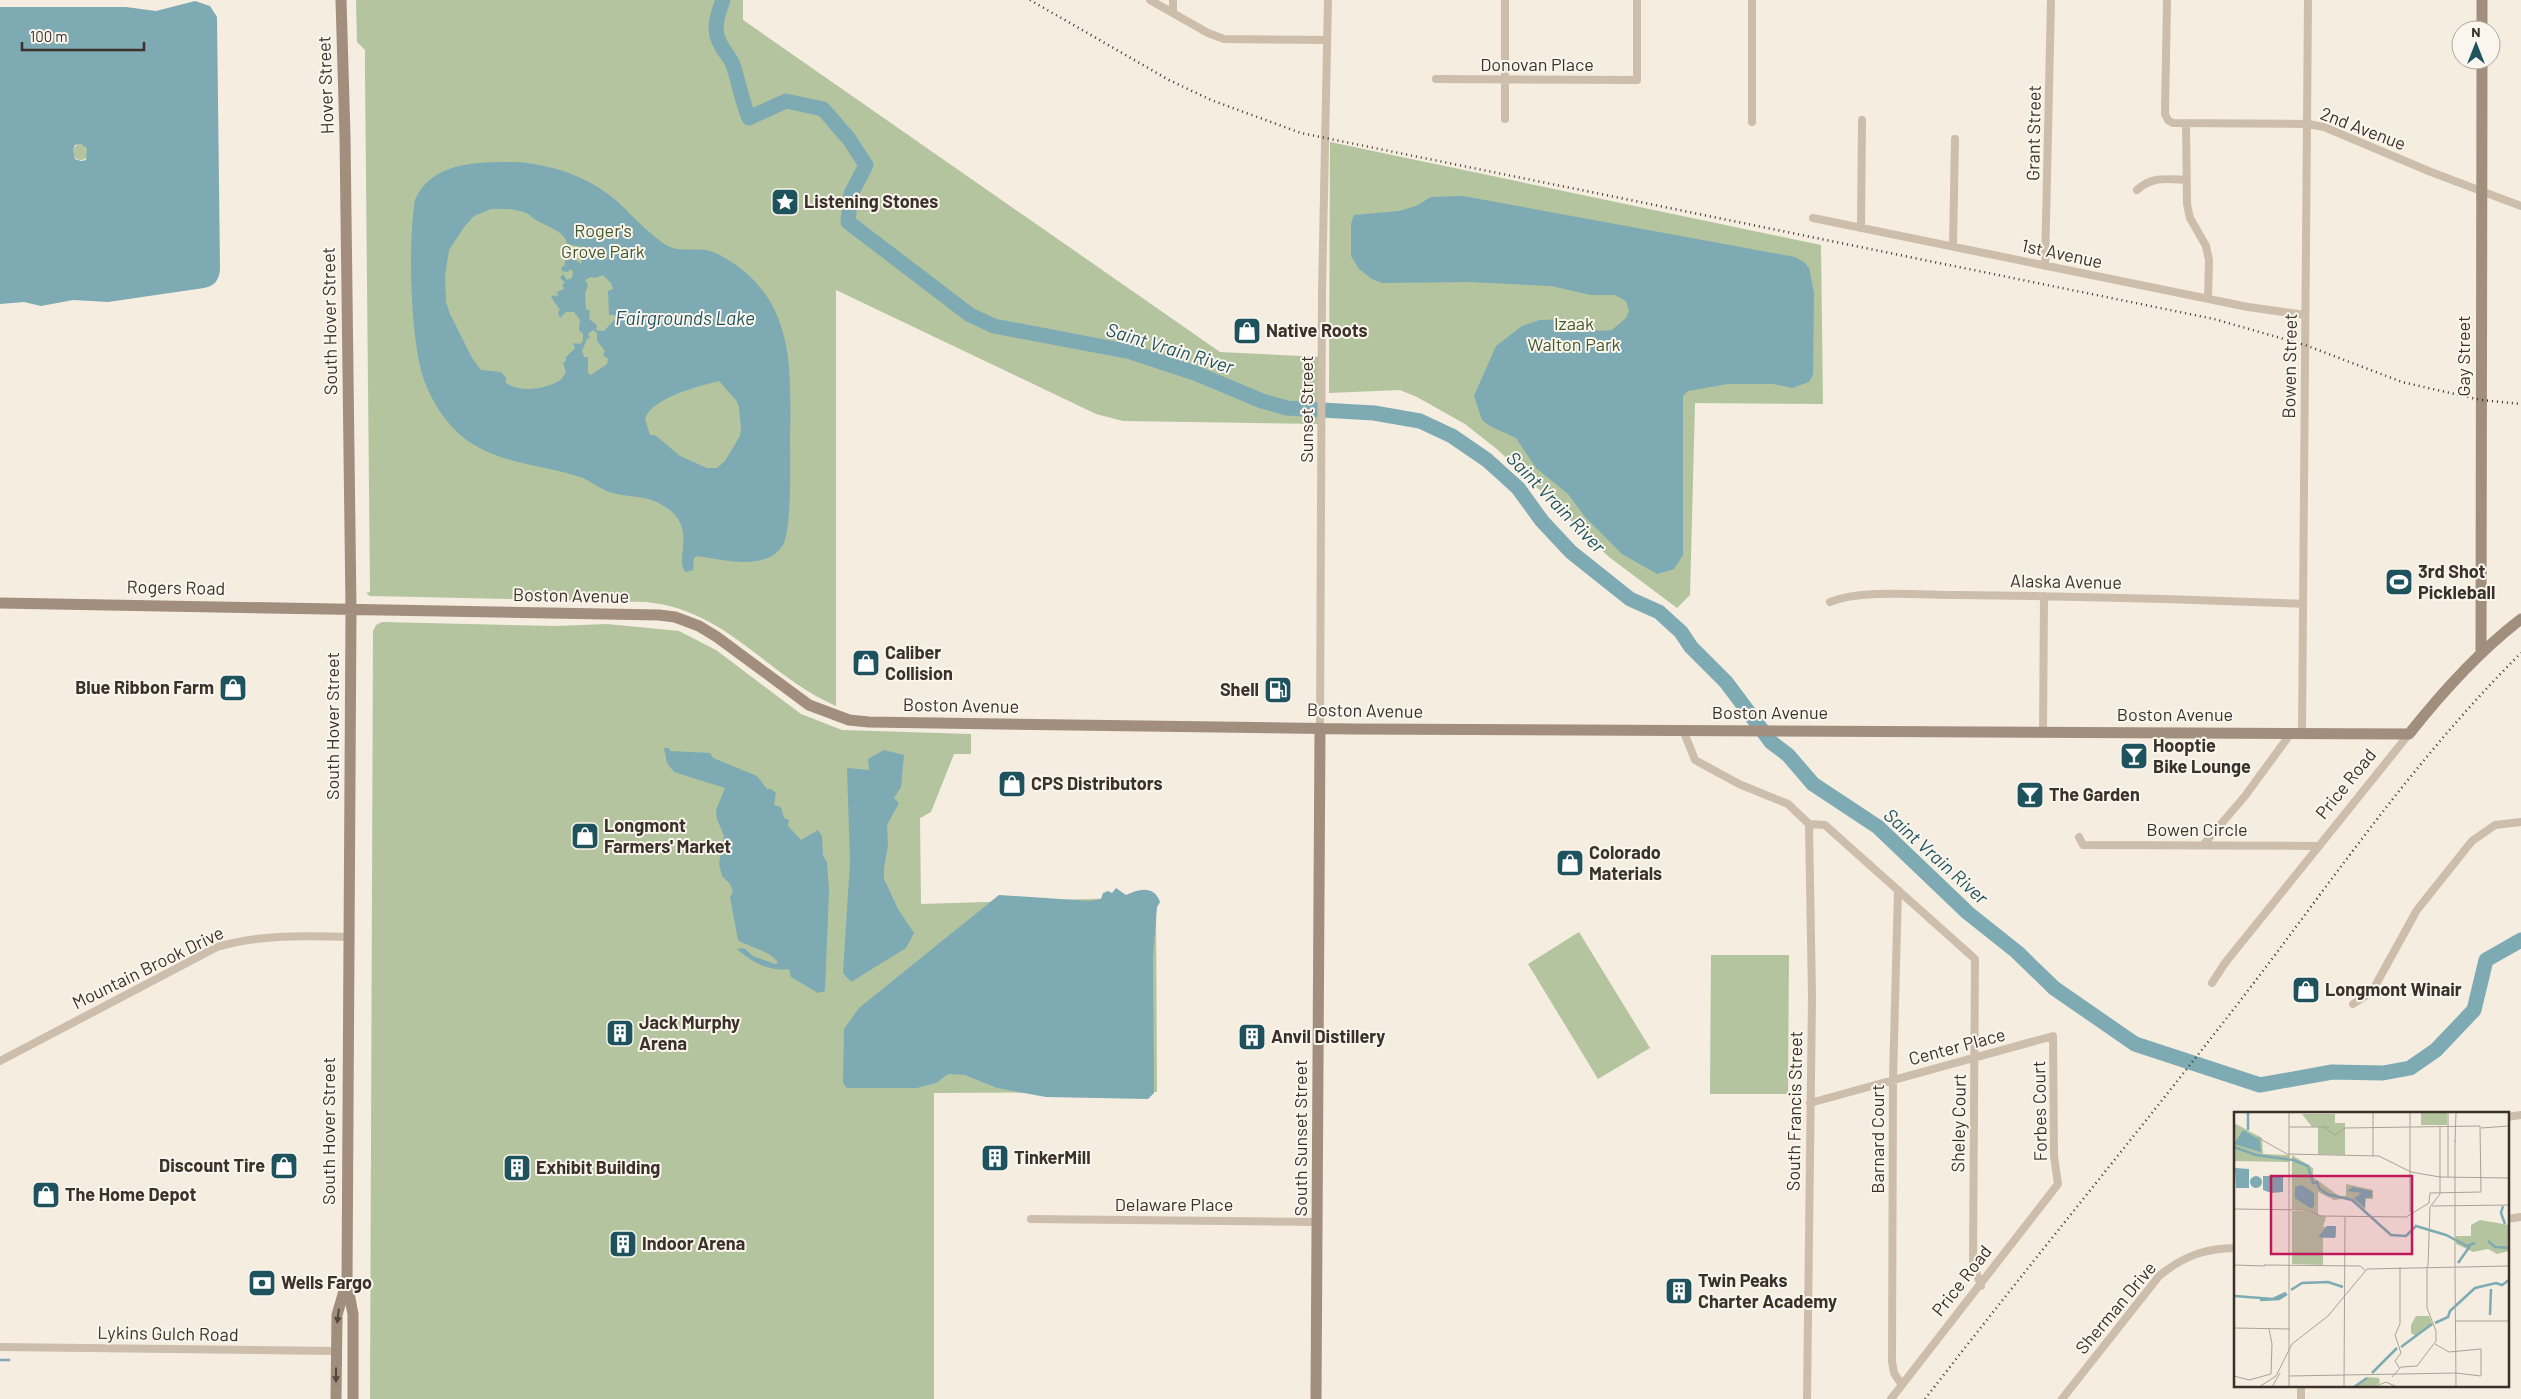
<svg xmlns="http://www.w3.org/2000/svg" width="2521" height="1399" font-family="Barlow,sans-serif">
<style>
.green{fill:#b3c49f}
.water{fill:#7daab3;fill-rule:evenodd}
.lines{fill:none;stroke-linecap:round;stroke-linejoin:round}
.stream{stroke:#7daab3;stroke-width:2.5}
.river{stroke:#7daab3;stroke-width:15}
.street{stroke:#cdbeab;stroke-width:8}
.secondary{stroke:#a18e7c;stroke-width:11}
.rail{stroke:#3b312a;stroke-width:2.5;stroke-dasharray:1 4;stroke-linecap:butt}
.oneway{fill:#54483e}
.labels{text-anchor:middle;stroke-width:4;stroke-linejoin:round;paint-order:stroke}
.street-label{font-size:18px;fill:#3b312a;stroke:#fbf6ed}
.poi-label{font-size:18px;font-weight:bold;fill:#3b312a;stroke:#fbf6ed;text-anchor:start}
.park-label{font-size:18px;fill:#445a2d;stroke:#fbf6ed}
.water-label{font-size:19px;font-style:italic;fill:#1e535e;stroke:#fbf6ed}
.inset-river{fill:none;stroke:#7daab3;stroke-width:2.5}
.inset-road{fill:none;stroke:#aaa297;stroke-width:1}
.view{fill:#c2185b;fill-opacity:0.15;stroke:#c2185b;stroke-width:2.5}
.inset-edge{fill:none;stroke:#3b312a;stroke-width:2.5}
</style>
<rect width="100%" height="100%" fill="#f4ede0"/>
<path class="green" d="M356,0h387v20l477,332 102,5 -1,67 -198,-3 -27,-7 -260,-124v416c-71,-31 -108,-96 -190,-104l-276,-6 -4,-3 4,-1 -5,-518v-24l-8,-8z
M1330,142l491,103 2,159 -128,-1 -5,192 -13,13 -68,-51 -111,-107 -33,-26 -48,-27 -17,-7 -71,3z
M73 152a8 8 0 1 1 16 0a8 8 0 1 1-16 0Z
M382,622l174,4 51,-2 72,7 37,19 85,64 41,16 129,4v20h-17l-23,58 -11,6 1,86 235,-7 1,195 -223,1v306h-564l3,-768 3,-6z
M1579,932l71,116 -52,31 -70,-115z
M1711,955h78l-1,139h-78z"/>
<path class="water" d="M195,1l15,5 7,11 3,252c-1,11 -5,17 -16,19l-96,14 -35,-2 -32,6 -17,-4 -24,2v-297h126l30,4zM81,144l6,4 -1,12 -5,1 -6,-2 -2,-9 2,-5z
M518,162c39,4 71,15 100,40 15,14 28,29 45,41 13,10 28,5 43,7 10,2 19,8 27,13 62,42 58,108 57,174 0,29 1,58 -2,87 -1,6 -2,13 -4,19 -15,30 -63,16 -87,13l-3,2 -1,12 -7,2c-13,-10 12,-43 -19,-64 -21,-15 -37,-9 -57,-16 -10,-3 -18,-10 -27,-14 -40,-14 -77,-12 -115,-37 -21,-15 -37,-40 -45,-64 -13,-43 -15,-134 -8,-177 17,-40 67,-38 103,-38zM491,209c12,-1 24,0 35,4 4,1 6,5 10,7 9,6 30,11 31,24l16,3 7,8 -8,3 -1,6 -11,-9 -5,4v6l-4,3 1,3 6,1 2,-3 3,2 -1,7 -5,2 -4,-6 -3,4 5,4 -3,3 2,4 -9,4h3l-1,4 -3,-2 -3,2 9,13 -2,2 2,6 6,-6h8l6,8 -1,10 4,4v7l-3,3 -7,-1 2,5 -9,9v4l-3,2 3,9c-2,2 -4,8 -7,9 -15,8 -37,12 -53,2v-5l-5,-6 -20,-2 -9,-12 -22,-44 -4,-12 -1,-26 4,-26 16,-24 9,-10zM603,275l8,8 2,6 -5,2 1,24h5l2,3 -12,13 -8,-1 1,-5 -8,-6 1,-8 -4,-2 -1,-16 3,-8 -3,-5 6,-3 4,1zM593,330l4,3v8l8,10 -2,4 5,4 -1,5 -16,11 -3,-2v-16h-4l-2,-6 5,-12 3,-1 -2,-4zM719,381l17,19 3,7 2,22 -1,7 -15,25 -8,7h-10l-27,-12 -25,-21h-5l-5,-16c6,-21 54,-33 74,-38z
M1463,196l332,61 9,5 5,6 5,25 -1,82 -4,7 -17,6 -19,-4h-45l-40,7 -5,5v159l-9,14 -17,5 -35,-20 -37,-37 -17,-23 -32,-26 -20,-30 -26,-12 -8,-6 -8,-24 22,-50 26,-20 18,-6 27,-1 8,1 24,11 13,-1 14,-12 3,-7 -3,-10 -11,-6h-24l-40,-9 -82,-4 -87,1 -10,-4 -13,-10 -8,-13v-32l3,-9 45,-4 17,-5 15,-9z
M664,748h5l1,3 40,2 3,5 44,18 10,13h4l5,4 -2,12 7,2 3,11 5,2 -1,6 13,14 17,-10 4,6 1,20 4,6 2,28 -4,101 -7,2 -27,-16 -2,-8c-20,3 -37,-7 -52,-20l7,-1 9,8 22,8 3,-1c-5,-11 -29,-16 -40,-23l-8,-43 3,-6 -3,-7 -8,-8 -3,-12 5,-28 -7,-17 -1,-9 9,-22 -51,-16 -7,-9z
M884,750l20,5 -3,32 -7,11 5,5 -12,22 1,20 -4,23v11l14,30 16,24 -8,15 -55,34 -8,-9 7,-111 -3,-94 22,2 -1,-11z
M1116,888l10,7c13,-6 28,-10 34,7l-3,5 -4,49 1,137 -6,6 -102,-2 -49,-9 -32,-13 -17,-1 -12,9 -19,5h-70l-4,-5 1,-54 15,-21 140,-113 91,6 11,-2 2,-6 5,-2 4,2z"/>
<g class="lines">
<path class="stream" d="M0,1360h9"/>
<path class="river" d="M723,0c-6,16 -11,30 -2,45 3,7 10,13 12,20 6,18 9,36 16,53l37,-17 37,8 26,30 17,26 -15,29 -3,28 122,93 24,11 137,26 64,21 67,28 25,7 87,5 46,8 32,15 35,24 31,28 24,33 29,31 59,47 29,13 22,20 10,15 35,35 45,60 17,13 25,29 65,43 90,86 49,39 37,36 81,56 125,41 72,-13 51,1 27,-5 26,-18 38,-40 12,-50 35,-20"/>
<path class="street" d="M1150,0l58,33 16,6 103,1
M1752,0v122
M2167,0l-2,114 3,6 5,3 135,1 16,3 107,45 90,34
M1173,13v-13
M1436,79l201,1v-80
M1505,119v-119
M2186,123l1,81 3,14 16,28 3,14 -1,39
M2137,190c15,-14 30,-11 49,-10
M1813,218l435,89 57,8
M1861,228l1,-108
M1953,246l2,-107
M2045,266l6,-266
M1830,602c31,-13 92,-7 128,-7 115,1 230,4 345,9
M1320,728l2,-436 6,-292
M1683,730l12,30 44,24 49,20 21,20 16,1 150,134 -2,304 8,23
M2043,732l1,-136
M2302,733l6,-733
M2079,837l4,8 236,1
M2203,845l42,-49 46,-63
M1898,890l-5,189 -1,282 2,12 8,12
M2212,983l13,-20 184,-229
M2353,1004l11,-7 11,-11 42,-76 55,-69 23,-16 26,-3
M0,1061l217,-114c43,-13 86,-11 131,-10
M1810,1103l243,-67 1,120 4,28 -167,215
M2507,1117l14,-2
M1031,1219l287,3
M2507,1219l14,-2
M0,1347l337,4
M1807,1399l5,-402 -3,-173
M2062,1399l97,-123c23,-19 46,-28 76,-28
M2301,1399v-14"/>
<path class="secondary" d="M341,0l4,136 6,473 -4,674 6,31v85
M2482,0v30
M0,603l659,12 16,2 24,9 18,11 92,68 40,15 20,2 484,7 1056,5c34,-43 69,-82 112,-115
M2481,652l1,-592
M336,1399l1,-84 9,-31
M1316,1399l4,-671"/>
<path class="rail" d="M1030,0l139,80 42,20 90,33 913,186 91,26 97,37 79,18 40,4
M1925,1399c99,-128 202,-253 301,-380 97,-124 183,-255 295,-366"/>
</g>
<defs><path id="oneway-solid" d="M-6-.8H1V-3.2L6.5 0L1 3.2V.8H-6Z" transform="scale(1.25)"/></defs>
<g class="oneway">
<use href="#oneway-solid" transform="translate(338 1316) rotate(97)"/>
<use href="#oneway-solid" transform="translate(336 1375) rotate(90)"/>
</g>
<defs>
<symbol id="sight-square" viewBox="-11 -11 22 22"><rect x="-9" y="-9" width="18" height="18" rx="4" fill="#1e535e" stroke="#fbf6ed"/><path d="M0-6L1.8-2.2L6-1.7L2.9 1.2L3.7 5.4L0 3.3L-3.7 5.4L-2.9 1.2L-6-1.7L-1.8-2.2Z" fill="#fff"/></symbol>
<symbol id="shop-square" viewBox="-11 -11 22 22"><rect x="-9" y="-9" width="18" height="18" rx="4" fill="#1e535e" stroke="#fbf6ed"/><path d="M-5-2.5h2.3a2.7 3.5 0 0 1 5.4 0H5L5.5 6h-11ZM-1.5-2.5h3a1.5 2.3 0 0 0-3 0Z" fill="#fff"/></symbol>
<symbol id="stadium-square" viewBox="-11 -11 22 22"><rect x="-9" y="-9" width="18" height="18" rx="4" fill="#1e535e" stroke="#fbf6ed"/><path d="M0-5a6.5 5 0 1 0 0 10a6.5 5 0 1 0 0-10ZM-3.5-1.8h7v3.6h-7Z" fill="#fff"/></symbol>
<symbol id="fuel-square" viewBox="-11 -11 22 22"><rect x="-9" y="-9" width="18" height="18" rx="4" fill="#1e535e" stroke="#fbf6ed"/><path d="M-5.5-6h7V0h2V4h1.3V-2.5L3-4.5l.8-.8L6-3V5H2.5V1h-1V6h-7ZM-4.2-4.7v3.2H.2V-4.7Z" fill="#fff"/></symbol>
<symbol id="bar-square" viewBox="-11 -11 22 22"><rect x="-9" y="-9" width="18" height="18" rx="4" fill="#1e535e" stroke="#fbf6ed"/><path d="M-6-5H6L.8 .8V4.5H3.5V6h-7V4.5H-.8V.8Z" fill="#fff"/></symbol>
<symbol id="building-square" viewBox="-11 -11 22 22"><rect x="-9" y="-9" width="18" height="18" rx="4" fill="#1e535e" stroke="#fbf6ed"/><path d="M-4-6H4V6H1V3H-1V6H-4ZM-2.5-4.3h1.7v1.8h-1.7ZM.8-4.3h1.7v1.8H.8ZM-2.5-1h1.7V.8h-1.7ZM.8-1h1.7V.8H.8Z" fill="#fff"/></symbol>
<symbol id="bank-square" viewBox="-11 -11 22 22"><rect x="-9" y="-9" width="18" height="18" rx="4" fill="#1e535e" stroke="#fbf6ed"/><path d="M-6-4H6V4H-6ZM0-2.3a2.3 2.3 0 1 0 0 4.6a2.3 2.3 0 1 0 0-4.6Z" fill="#fff"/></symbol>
</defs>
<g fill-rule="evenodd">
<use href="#sight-square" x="769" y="186" width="32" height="32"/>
<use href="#shop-square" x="1231" y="315" width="32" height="32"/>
<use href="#stadium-square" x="2383" y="566" width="32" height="32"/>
<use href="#shop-square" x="850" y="647" width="32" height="32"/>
<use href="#shop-square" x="217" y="672" width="32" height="32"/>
<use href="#fuel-square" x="1262" y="674" width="32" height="32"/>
<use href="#bar-square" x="2118" y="740" width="32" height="32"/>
<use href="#shop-square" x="996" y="768" width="32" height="32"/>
<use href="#bar-square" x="2014" y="779" width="32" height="32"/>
<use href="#shop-square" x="569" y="820" width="32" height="32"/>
<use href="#shop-square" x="1554" y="847" width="32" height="32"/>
<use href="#shop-square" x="2290" y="974" width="32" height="32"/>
<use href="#building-square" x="604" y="1017" width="32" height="32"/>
<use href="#building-square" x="1236" y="1021" width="32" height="32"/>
<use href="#building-square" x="979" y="1142" width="32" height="32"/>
<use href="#shop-square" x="268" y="1150" width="32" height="32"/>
<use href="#building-square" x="501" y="1152" width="32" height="32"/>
<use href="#shop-square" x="30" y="1179" width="32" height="32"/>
<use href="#building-square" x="607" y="1228" width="32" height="32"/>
<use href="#bank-square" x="246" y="1267" width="32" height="32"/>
<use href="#building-square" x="1663" y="1275" width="32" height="32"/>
</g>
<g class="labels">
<g class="street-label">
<text x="1537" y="71">Donovan Place</text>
<text transform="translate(326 85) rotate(-92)" y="6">Hover Street</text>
<text transform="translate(2363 129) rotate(21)" y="6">2nd Avenue</text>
<text transform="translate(2034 133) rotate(-89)" y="6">Grant Street</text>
<text transform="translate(2062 254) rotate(12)" y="6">1st Avenue</text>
<text transform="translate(330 321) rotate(-91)" y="6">South Hover Street</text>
<text transform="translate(2464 356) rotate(-90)" y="6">Gay Street</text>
<text transform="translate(2290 366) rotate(-89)" y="6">Bowen Street</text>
<text transform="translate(1307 409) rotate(-90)" y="6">Sunset Street</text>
<text transform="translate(2066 582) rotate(1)" y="6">Alaska Avenue</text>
<text transform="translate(176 588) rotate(1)" y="6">Rogers Road</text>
<text transform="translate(571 596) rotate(1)" y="6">Boston Avenue</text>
<text transform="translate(961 706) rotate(1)" y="6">Boston Avenue</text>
<text transform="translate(1365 711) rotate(1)" y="6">Boston Avenue</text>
<text x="1770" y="719">Boston Avenue</text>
<text x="2175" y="721">Boston Avenue</text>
<text transform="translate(333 726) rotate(-90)" y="6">South Hover Street</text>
<text transform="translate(2346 784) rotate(-51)" y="6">Price Road</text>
<text x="2197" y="836">Bowen Circle</text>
<text transform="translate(148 968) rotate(-26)" y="6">Mountain Brook Drive</text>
<text transform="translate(1957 1047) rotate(-15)" y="6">Center Place</text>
<text transform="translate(1795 1111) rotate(-89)" y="6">South Francis Street</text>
<text transform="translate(2040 1111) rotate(-91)" y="6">Forbes Court</text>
<text transform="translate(1959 1123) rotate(-89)" y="6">Sheley Court</text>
<text transform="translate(329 1131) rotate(-90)" y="6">South Hover Street</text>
<text transform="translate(1301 1138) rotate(-90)" y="6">South Sunset Street</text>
<text transform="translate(1878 1139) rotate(-90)" y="6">Barnard Court</text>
<text x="1174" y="1211">Delaware Place</text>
<text transform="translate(1962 1281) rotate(-52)" y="6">Price Road</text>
<text transform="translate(2116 1308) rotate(-50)" y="6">Sherman Drive</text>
<text transform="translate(168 1334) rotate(1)" y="6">Lykins Gulch Road</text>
</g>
<g class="poi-label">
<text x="804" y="208">Listening Stones</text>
<text x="1266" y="337">Native Roots</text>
<text x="2418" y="578">3rd Shot<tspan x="2418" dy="21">Pickleball</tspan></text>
<text x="885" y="659">Caliber<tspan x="885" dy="21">Collision</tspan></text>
<text x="214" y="694" text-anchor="end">Blue Ribbon Farm</text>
<text x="1259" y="696" text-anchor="end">Shell</text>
<text x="2153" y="752">Hooptie<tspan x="2153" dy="21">Bike Lounge</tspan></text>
<text x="1031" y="790">CPS Distributors</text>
<text x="2049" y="801">The Garden</text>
<text x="604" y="832">Longmont<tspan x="604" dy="21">Farmers' Market</tspan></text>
<text x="1589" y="859">Colorado<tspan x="1589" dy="21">Materials</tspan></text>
<text x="2325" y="996">Longmont Winair</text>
<text x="639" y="1029">Jack Murphy<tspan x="639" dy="21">Arena</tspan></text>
<text x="1271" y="1043">Anvil Distillery</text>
<text x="1014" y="1164">TinkerMill</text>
<text x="265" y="1172" text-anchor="end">Discount Tire</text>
<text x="536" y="1174">Exhibit Building</text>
<text x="65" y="1201">The Home Depot</text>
<text x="642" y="1250">Indoor Arena</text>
<text x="1698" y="1287">Twin Peaks<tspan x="1698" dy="21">Charter Academy</tspan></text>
<text x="281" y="1289">Wells Fargo</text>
</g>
<g class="park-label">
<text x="603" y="237">Roger's<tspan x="603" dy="21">Grove Park</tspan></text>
<text x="1574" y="330">Izaak<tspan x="1574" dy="21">Walton Park</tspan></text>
</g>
<g class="water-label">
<text x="685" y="325">Fairgrounds Lake</text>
<text transform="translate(1170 348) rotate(17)" y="7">Saint Vrain River</text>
<text transform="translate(1556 502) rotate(46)" y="7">Saint Vrain River</text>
<text transform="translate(1936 856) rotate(42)" y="7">Saint Vrain River</text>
</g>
</g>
<g transform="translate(2234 1112)">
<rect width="275" height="275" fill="#f4ede0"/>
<path d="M187,0h26v13h-26zM101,2v9h10v32l-27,-1v-27h-6l-10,-13zM0,11l28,15 1,16 26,1v7l-55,-1zM58,43l21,13v9l26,19h7v-12l27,6v9h-7l-1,11 -15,-12 -16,2 -16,-8v24l-7,-5 -19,-2zM58,99h17l17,6 -3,10 13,-1v11l-13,1v27l-31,-1zM246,108l29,5v26l-12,3 -9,-5 -15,3 -17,-8v-8h15v-11zM182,204h13l4,9 -17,11 -5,-3v-8zM133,265l12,1 1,5 -7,4h-20z" fill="#b3c49f"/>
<path d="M9,18l17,10 1,12 -27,-8zM1,56l14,1v19h-13zM16 70a6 6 0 1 1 12 0a6 6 0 1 1-12 0ZM29,64h20v16l-12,1 -8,-3zM68,73l12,8v14l-4,1 -15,-10v-11zM119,75l19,4v6l-7,1v10l-11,-10 8,-5 -15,-2zM93,114h9l-1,12 -17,-1z" fill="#7daab3"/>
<path class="inset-river" d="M14,0v18M0,35l22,8 37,5 15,6 5,17 4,-1 2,6 8,6 25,6 39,35 15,1 10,-10 30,9 21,11 8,-3M269,94l-2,7 4,11M254,129l7,6 14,1M224,151l12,-17M57,178l11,-7 26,-1 15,5M1,184l38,3 13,-6M26,188l19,-1 8,-5M256,203l1,-26M201,211l13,-6 2,-6 25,-23 21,-5 6,2 7,-5M167,235l31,-23M138,261l25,-25M120,275l13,-9"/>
<path class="inset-road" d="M214,0v65M55,15h40M247,16l28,-2M23,25l30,17 92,2 32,16 29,5v-51M221,30l1,-30M139,44v-44M198,94l77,-1M0,97l74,1 12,6 86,1 23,-14 1,-10 51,-1 -1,-66 -135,2 -10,7 -12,-8M176,100v-100M0,153l31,1M30,153l96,1 5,4M194,154l2,-59 10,-13v-17l69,1M221,154l1,121M221,154v-126M222,209h53M0,216l56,1M0,219v-66M201,232l14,8 32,-3v27l-25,-3M166,257l-5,-8 6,-8 -6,-18 5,-11v-57M0,264l15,4 22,-6 1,-30 -3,-15M55,264l167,-3M158,265l9,-10 16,-1 19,-25v-10l-9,-23v-42M25,275l17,-11 16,-32 36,-28 39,-47 142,-3M38,275l8,-14M55,275v-275M110,275l1,-170M140,275l12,-5 11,5"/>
<path class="view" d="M37,64h141v78h-141z"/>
<rect width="275" height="275" class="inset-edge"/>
</g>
<g transform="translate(2476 45)"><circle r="24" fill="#fbf6ed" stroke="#aea79f"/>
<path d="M0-4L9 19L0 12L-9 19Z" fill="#1e535e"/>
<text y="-8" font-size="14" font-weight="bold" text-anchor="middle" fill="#3b312a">N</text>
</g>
<path d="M22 42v8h122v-8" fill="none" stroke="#3b312a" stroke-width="2.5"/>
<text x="30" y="42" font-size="15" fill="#3b312a" stroke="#fbf6ed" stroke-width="4" paint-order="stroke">100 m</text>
</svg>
